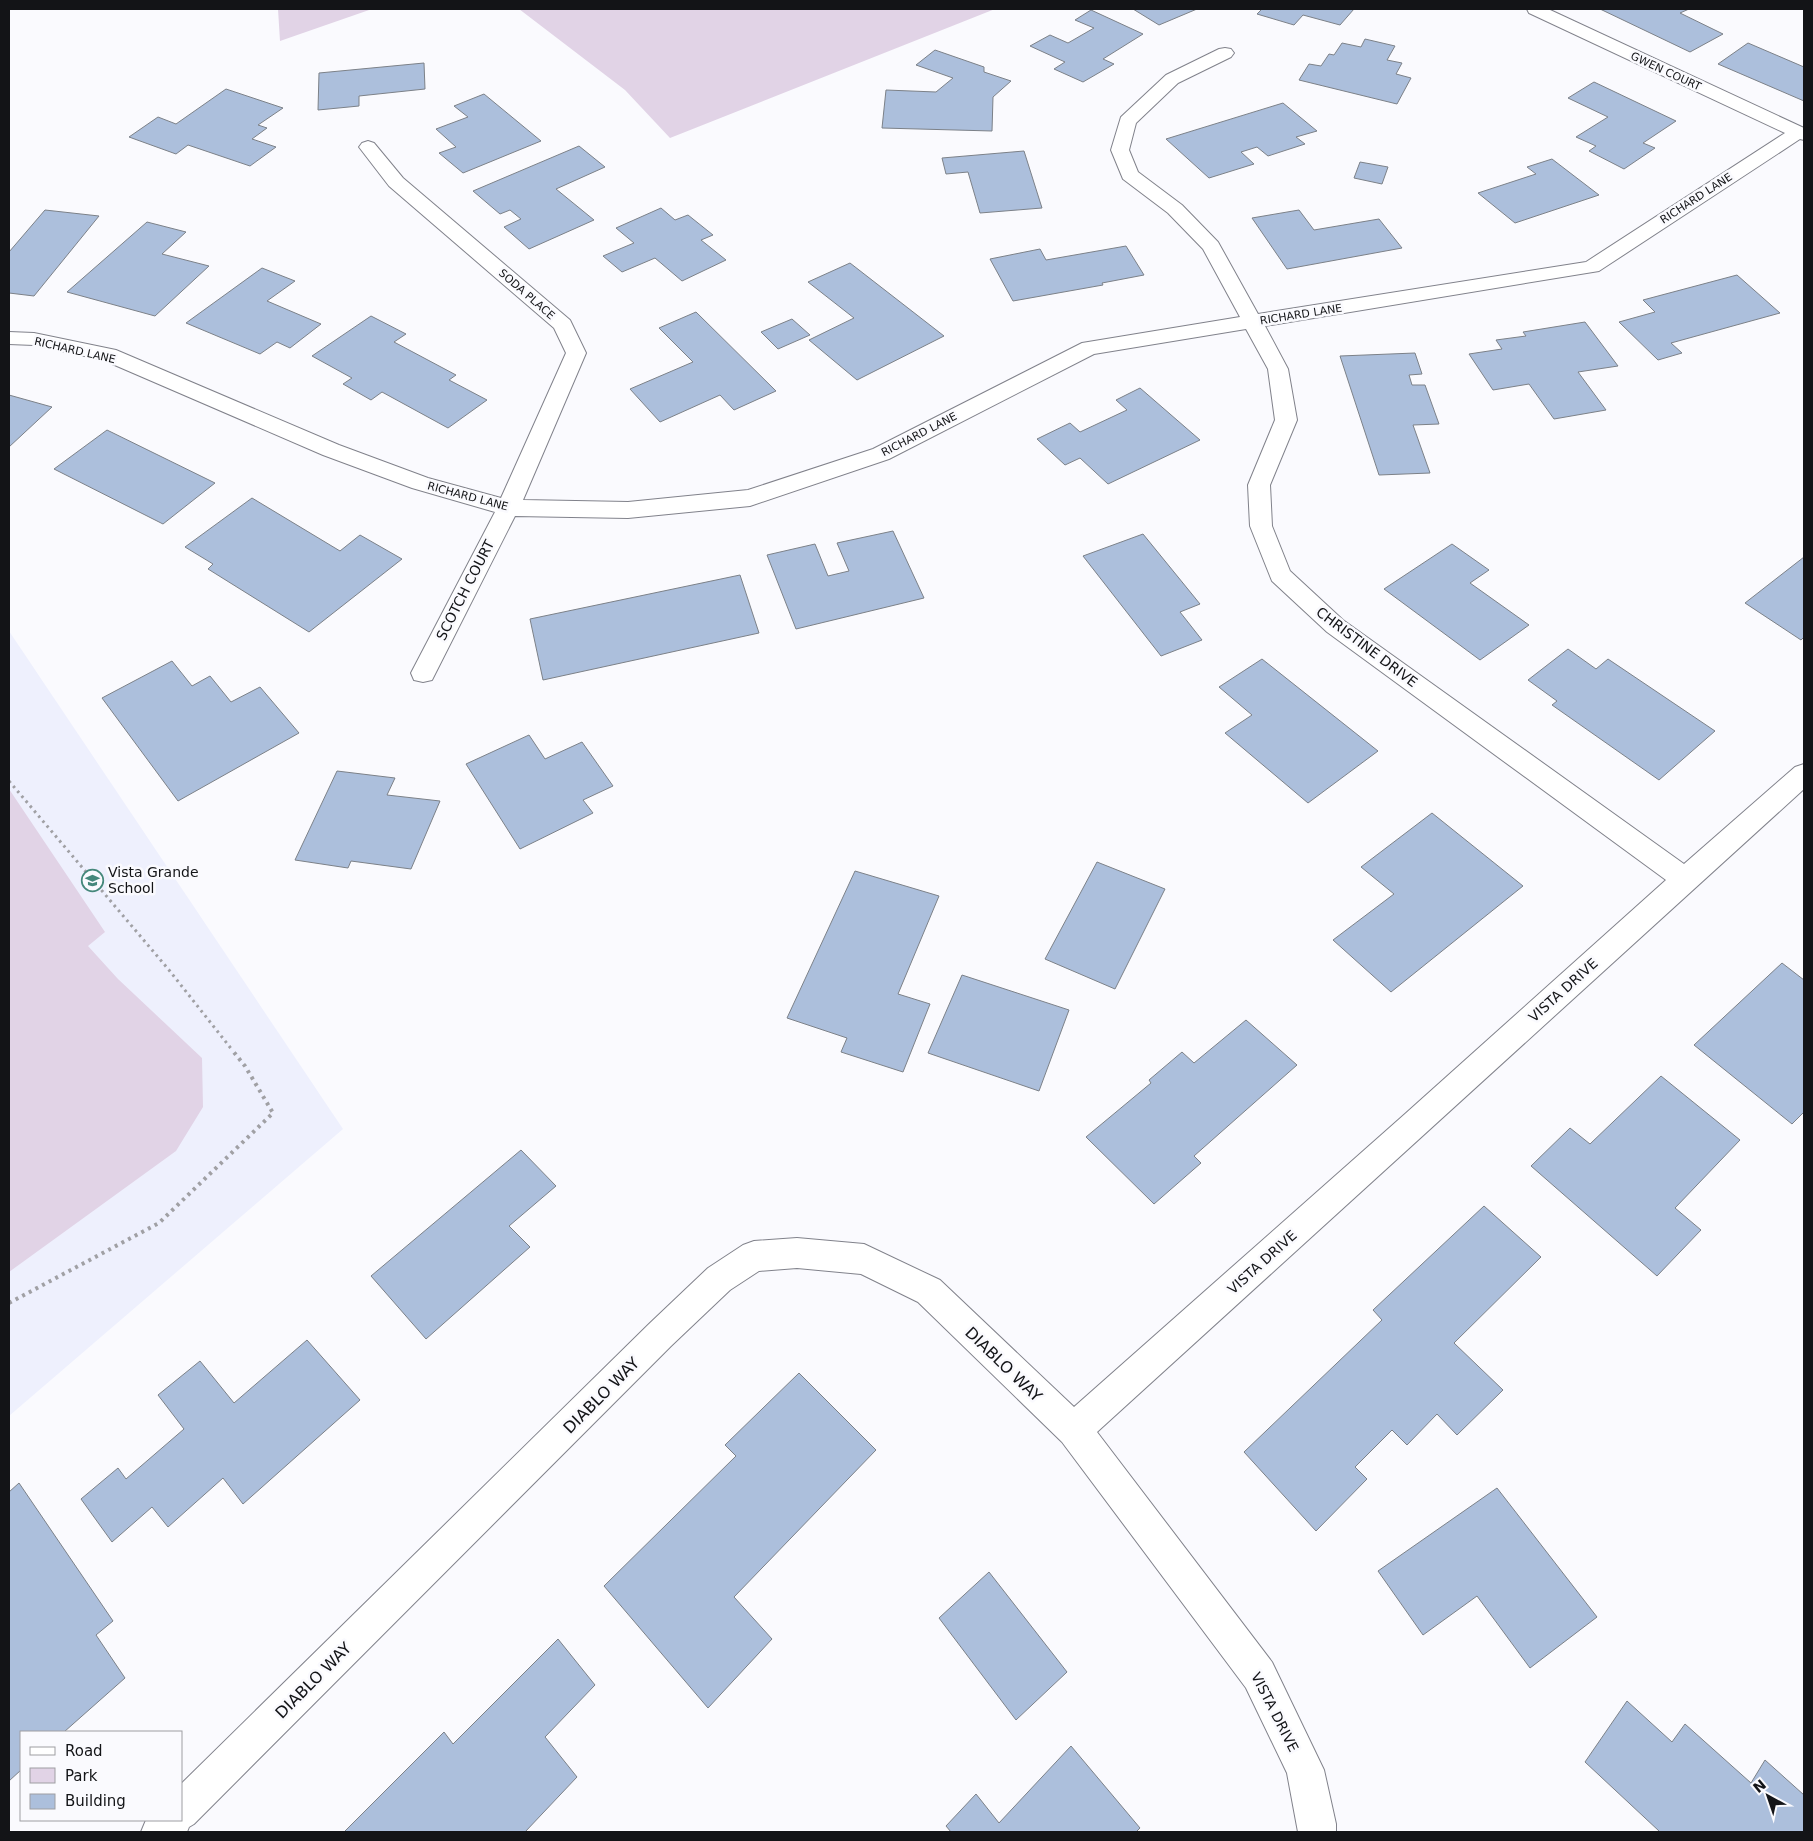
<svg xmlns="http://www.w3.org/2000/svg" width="1813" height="1841" font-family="'DejaVu Sans',sans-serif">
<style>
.built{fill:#eef0fd}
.green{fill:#e1d3e6}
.building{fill:#acbfdc;stroke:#7c8188}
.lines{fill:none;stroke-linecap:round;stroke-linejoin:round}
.street-casing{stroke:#81828b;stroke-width:2}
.path-far1{stroke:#a0a0a4;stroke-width:3;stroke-dasharray:2.5 4;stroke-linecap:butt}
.path{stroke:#a0a0a4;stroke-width:4;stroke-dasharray:3 4.5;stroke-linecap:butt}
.street{fill:#fff;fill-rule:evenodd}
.labels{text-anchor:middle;stroke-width:5;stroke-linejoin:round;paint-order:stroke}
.far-street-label{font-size:11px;fill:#131417;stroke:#fafafe}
.street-label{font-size:14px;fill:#131417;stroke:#fafafe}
.poi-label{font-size:14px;fill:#131417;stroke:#fafafe;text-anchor:start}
.near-street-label{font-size:16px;fill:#131417;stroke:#fafafe}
</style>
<rect width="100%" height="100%" fill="#fafafe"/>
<path class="built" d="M9,631l334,498 -334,287z"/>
<path class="green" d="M278,9h94l-92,32z
M519,9h476l-325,129 -45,-48z
M9,789l96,143 -17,14 30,33 84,79 1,49 -27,44 -167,121z"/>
<path class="building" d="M1133,9h64l-38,16z
M1262,9h92l-14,16 -37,-10 -9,10 -37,-11z
M1600,9h89l-9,4 43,21 -33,18z
M1091,10l52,24 -40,25 11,5 -31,18 -29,-13 11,-7 -35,-16 20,-11 18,8 26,-15 -19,-8z
M1365,39l30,7 -8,14 15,3 -6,11 15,4 -14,26 -98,-24 10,-16 12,2 8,-12 5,1 8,-12 19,4z
M1748,43l56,24v34l-86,-37z
M935,50l49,17v5l27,9 -18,16 -1,34 -110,-3 4,-38 50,2 17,-14 -37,-13z
M424,63l1,26 -66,7v10l-41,4 1,-37z
M1594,82l82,39 -33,22 12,5 -31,21 -35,-18 7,-5 -20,-9 32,-20 -40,-19z
M226,89l57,19 -25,17 9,3 -15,11 24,8 -26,19 -62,-21 -12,9 -47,-17 29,-20 18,7z
M484,94l57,47 -78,32 -24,-20 17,-6 -20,-18 32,-12 -14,-11z
M1283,103l34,28 -21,6 9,7 -37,12 -11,-9 -16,5 13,12 -45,14 -43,-39z
M579,146l26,21 -49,22 38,31 -65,29 -25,-22 17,-8 -11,-9 -10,4 -27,-23z
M1024,151l18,57 -62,5 -12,-41 -22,2 -4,-16z
M1552,159l47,36 -84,28 -37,-30 58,-19 -9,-7z
M1360,162l28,5 -6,17 -28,-6z
M661,208l14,12 13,-5 25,20 -12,5 25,20 -44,21 -27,-23 -33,14 -19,-16 31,-13 -18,-15z
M45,210l54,6 -65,80 -25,-3v-41z
M1299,210l15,20 65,-11 23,29 -115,21 -35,-51z
M147,222l39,10 -24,22 47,12 -54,50 -88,-24z
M1126,246l18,29 -42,8 1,2 -90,16 -23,-42 50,-10 6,11z
M850,263l94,73 -87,44 -48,-40 45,-22 -46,-36z
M262,268l33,13 -28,20 54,23 -31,24 -13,-6 -17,12 -74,-31z
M1737,275l43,38 -109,30 11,10 -24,7 -39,-38 36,-10 -12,-12z
M696,312l80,79 -42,19 -14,-15 -60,27 -30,-33 63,-27 -34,-34z
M371,316l35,18 -12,8 62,33 -7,5 38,20 -39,28 -66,-36 -11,8 -28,-16 9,-6 -40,-22z
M792,319l18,16 -32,14 -17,-17z
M1585,322l33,44 -40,6 28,38 -52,9 -25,-35 -36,6 -24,-36 33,-5 -6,-9 30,-4 -3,-4z
M1415,353l7,21 -13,1 3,10h13l14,39 -26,1 17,48 -51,2 -39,-119z
M1140,388l60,52 -92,44 -28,-26 -15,7 -28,-26 33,-16 10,9 47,-22 -11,-10z
M9,395l43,12 -43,40z
M107,430l108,53 -52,41 -109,-55z
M252,498l88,53 20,-16 42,24 -93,73 -101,-63 5,-5 -28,-17z
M893,531l31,67 -128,31 -29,-74 48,-11 13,32 21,-5 -12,-28z
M1143,534l57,70 -20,8 22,28 -41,16 -78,-100z
M1452,544l37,26 -19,13 59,42 -49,35 -96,-71z
M1804,557v80l-3,3 -56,-37z
M740,575l19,58 -216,47 -13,-61z
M1568,649l28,20 12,-10 107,72 -56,49 -107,-75 5,-4 -29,-21z
M1262,659l116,92 -70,52 -83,-70 27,-18 -33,-28z
M172,661l20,25 18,-10 21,26 29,-15 39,46 -121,68 -76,-103z
M529,735l16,24 37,-17 31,44 -30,14 10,13 -73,36 -54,-85z
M337,771l58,7 -8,17 53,6 -29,68 -60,-8 -3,7 -53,-8z
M1432,813l91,73 -132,106 -58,-52 61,-46 -33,-27z
M1097,862l68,27 -50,100 -70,-30z
M855,871l84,25 -41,98 32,10 -27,68 -62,-20 6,-14 -60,-20z
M1782,963l22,17v132l-12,12 -98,-79z
M962,975l107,35 -30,81 -111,-38z
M1246,1020l51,45 -103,91 7,7 -47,41 -68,-67 65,-54 -2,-3 33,-28 12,11z
M1661,1076l79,64 -65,68 26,22 -44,46 -126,-110 39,-38 20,16z
M521,1150l35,36 -47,40 21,21 -104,92 -55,-63z
M1484,1206l57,51 -87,86 49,47 -46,45 -20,-21 -30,31 -15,-15 -37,37 12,12 -51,52 -72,-79 138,-132 -9,-10z
M307,1340l53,60 -117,104 -20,-26 -55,49 -16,-20 -40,35 -31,-43 37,-31 8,11 58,-50 -26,-34 42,-34 34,42z
M799,1373l77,77 -142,147 38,42 -64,69 -104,-122 132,-130 -11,-11z
M19,1483l94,138 -17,14 29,43 -61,54h-43v38l-12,11v-289z
M1497,1488l100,129 -67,51 -53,-72 -54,39 -45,-64z
M989,1572l78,100 -51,48 -77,-102z
M558,1639l37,46 -50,52 32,40 -52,55h-181l100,-100 9,12z
M1627,1701l45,41 13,-18 66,59 14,-23 39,35v37h-146l1,-1 -74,-69z
M1071,1746l69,82 -4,4h-185l-5,-6 30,-32 23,29z"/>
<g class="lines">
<defs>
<path id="street" d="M1527,9h21l256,119v12l-4,-1 -201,132 -334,55 23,43 9,51 -27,65 2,41 18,45 53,49 341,244 111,-97 9,-3v25l-707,643 175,230 52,108 12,54v8h-38l-11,-59 -41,-85 -184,-246 -144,-140 -57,-28 -64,-6 -38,3 -29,19 -59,56 -477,478 -5,3 -2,5h-46l5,-12h35v-36l468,-460 59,-56 35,-23 11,-4 43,-3 67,6 76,36 134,127 331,-293 261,-234 -339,-248 -55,-51 -22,-55 -2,-41 27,-65 -7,-51 -22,-40 -152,25 -205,105 -139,47 -122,12 -113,-2 -83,164 -9,2 -9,-2 -3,-7 84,-161 -83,-24 -89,-33 -220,-95 -69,-15 -25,-1v-12l25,1 82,17 223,95 89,33 73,20 65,-145 -12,-25 -165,-142 -30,-39 3,-4 6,-2 6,2 29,35 167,142 16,33 -63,147 105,2 120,-12 125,-41 209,-106 158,-26 -37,-68 -35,-36 -45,-34 -12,-29 10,-33 45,-42 53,-26 6,-1 6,1 3,4 -3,4 -53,26 -42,40 -7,27 9,22 44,33 36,37 40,72 328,-52 199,-129 -256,-120z"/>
</defs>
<use href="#street" class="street-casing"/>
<path class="path-far1" d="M9,781l160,189 64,81"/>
<path class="path" d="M9,1303l150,-80 114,-110 -28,-47 -13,-16"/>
<use href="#street" class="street"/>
</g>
<defs>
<symbol id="school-ring" viewBox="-11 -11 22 22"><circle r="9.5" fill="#fafafe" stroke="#45887b" stroke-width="1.5"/><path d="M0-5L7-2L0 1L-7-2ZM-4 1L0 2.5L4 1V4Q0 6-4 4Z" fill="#45887b"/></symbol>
</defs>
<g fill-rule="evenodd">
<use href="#school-ring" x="80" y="868" width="25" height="25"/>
</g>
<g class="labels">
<g class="far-street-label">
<text transform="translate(1666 71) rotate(25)" y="4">GWEN COURT</text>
<text transform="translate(1696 198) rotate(-33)" y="4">RICHARD LANE</text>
<text transform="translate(527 294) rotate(41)" y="4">SODA PLACE</text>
<text transform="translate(1301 314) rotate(-9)" y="4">RICHARD LANE</text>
<text transform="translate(75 350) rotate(13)" y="4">RICHARD LANE</text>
<text transform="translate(919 434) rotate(-27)" y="4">RICHARD LANE</text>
<text transform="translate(468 496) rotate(15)" y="4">RICHARD LANE</text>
</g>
<g class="street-label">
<text transform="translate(465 590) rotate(-63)" y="5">SCOTCH COURT</text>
<text transform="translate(1367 647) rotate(37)" y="5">CHRISTINE DRIVE</text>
<text transform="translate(1563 990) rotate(-42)" y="5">VISTA DRIVE</text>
<text transform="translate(1262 1262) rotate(-42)" y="5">VISTA DRIVE</text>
<text transform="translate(1275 1712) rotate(63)" y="5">VISTA DRIVE</text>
</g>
<g class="poi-label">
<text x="108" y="877">Vista Grande<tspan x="108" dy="16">School</tspan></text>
</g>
<g class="near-street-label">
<text transform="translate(1004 1364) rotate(44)" y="6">DIABLO WAY</text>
<text transform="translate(601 1395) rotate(-45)" y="6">DIABLO WAY</text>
<text transform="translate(313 1680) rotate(-45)" y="6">DIABLO WAY</text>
</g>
</g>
<rect width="1813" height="1841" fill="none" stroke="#131417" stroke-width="20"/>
<rect x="20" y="1731" width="162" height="90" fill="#fafafe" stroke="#9e9ea2"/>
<rect x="30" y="1747" width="25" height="8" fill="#ffffff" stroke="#9e9ea2"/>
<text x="65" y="1756" font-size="15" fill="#131417">Road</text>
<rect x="30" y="1768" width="25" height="15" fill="#e1d3e6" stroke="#9e9ea2"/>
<text x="65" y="1781" font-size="15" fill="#131417">Park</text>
<rect x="30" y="1794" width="25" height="15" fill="#acbfdc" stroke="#9e9ea2"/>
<text x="65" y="1806" font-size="15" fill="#131417">Building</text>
<g transform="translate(1768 1796) rotate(320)" stroke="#fafafe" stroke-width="4" paint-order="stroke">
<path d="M0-4L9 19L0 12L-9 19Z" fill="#131417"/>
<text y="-8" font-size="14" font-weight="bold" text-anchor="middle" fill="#131417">N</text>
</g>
</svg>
